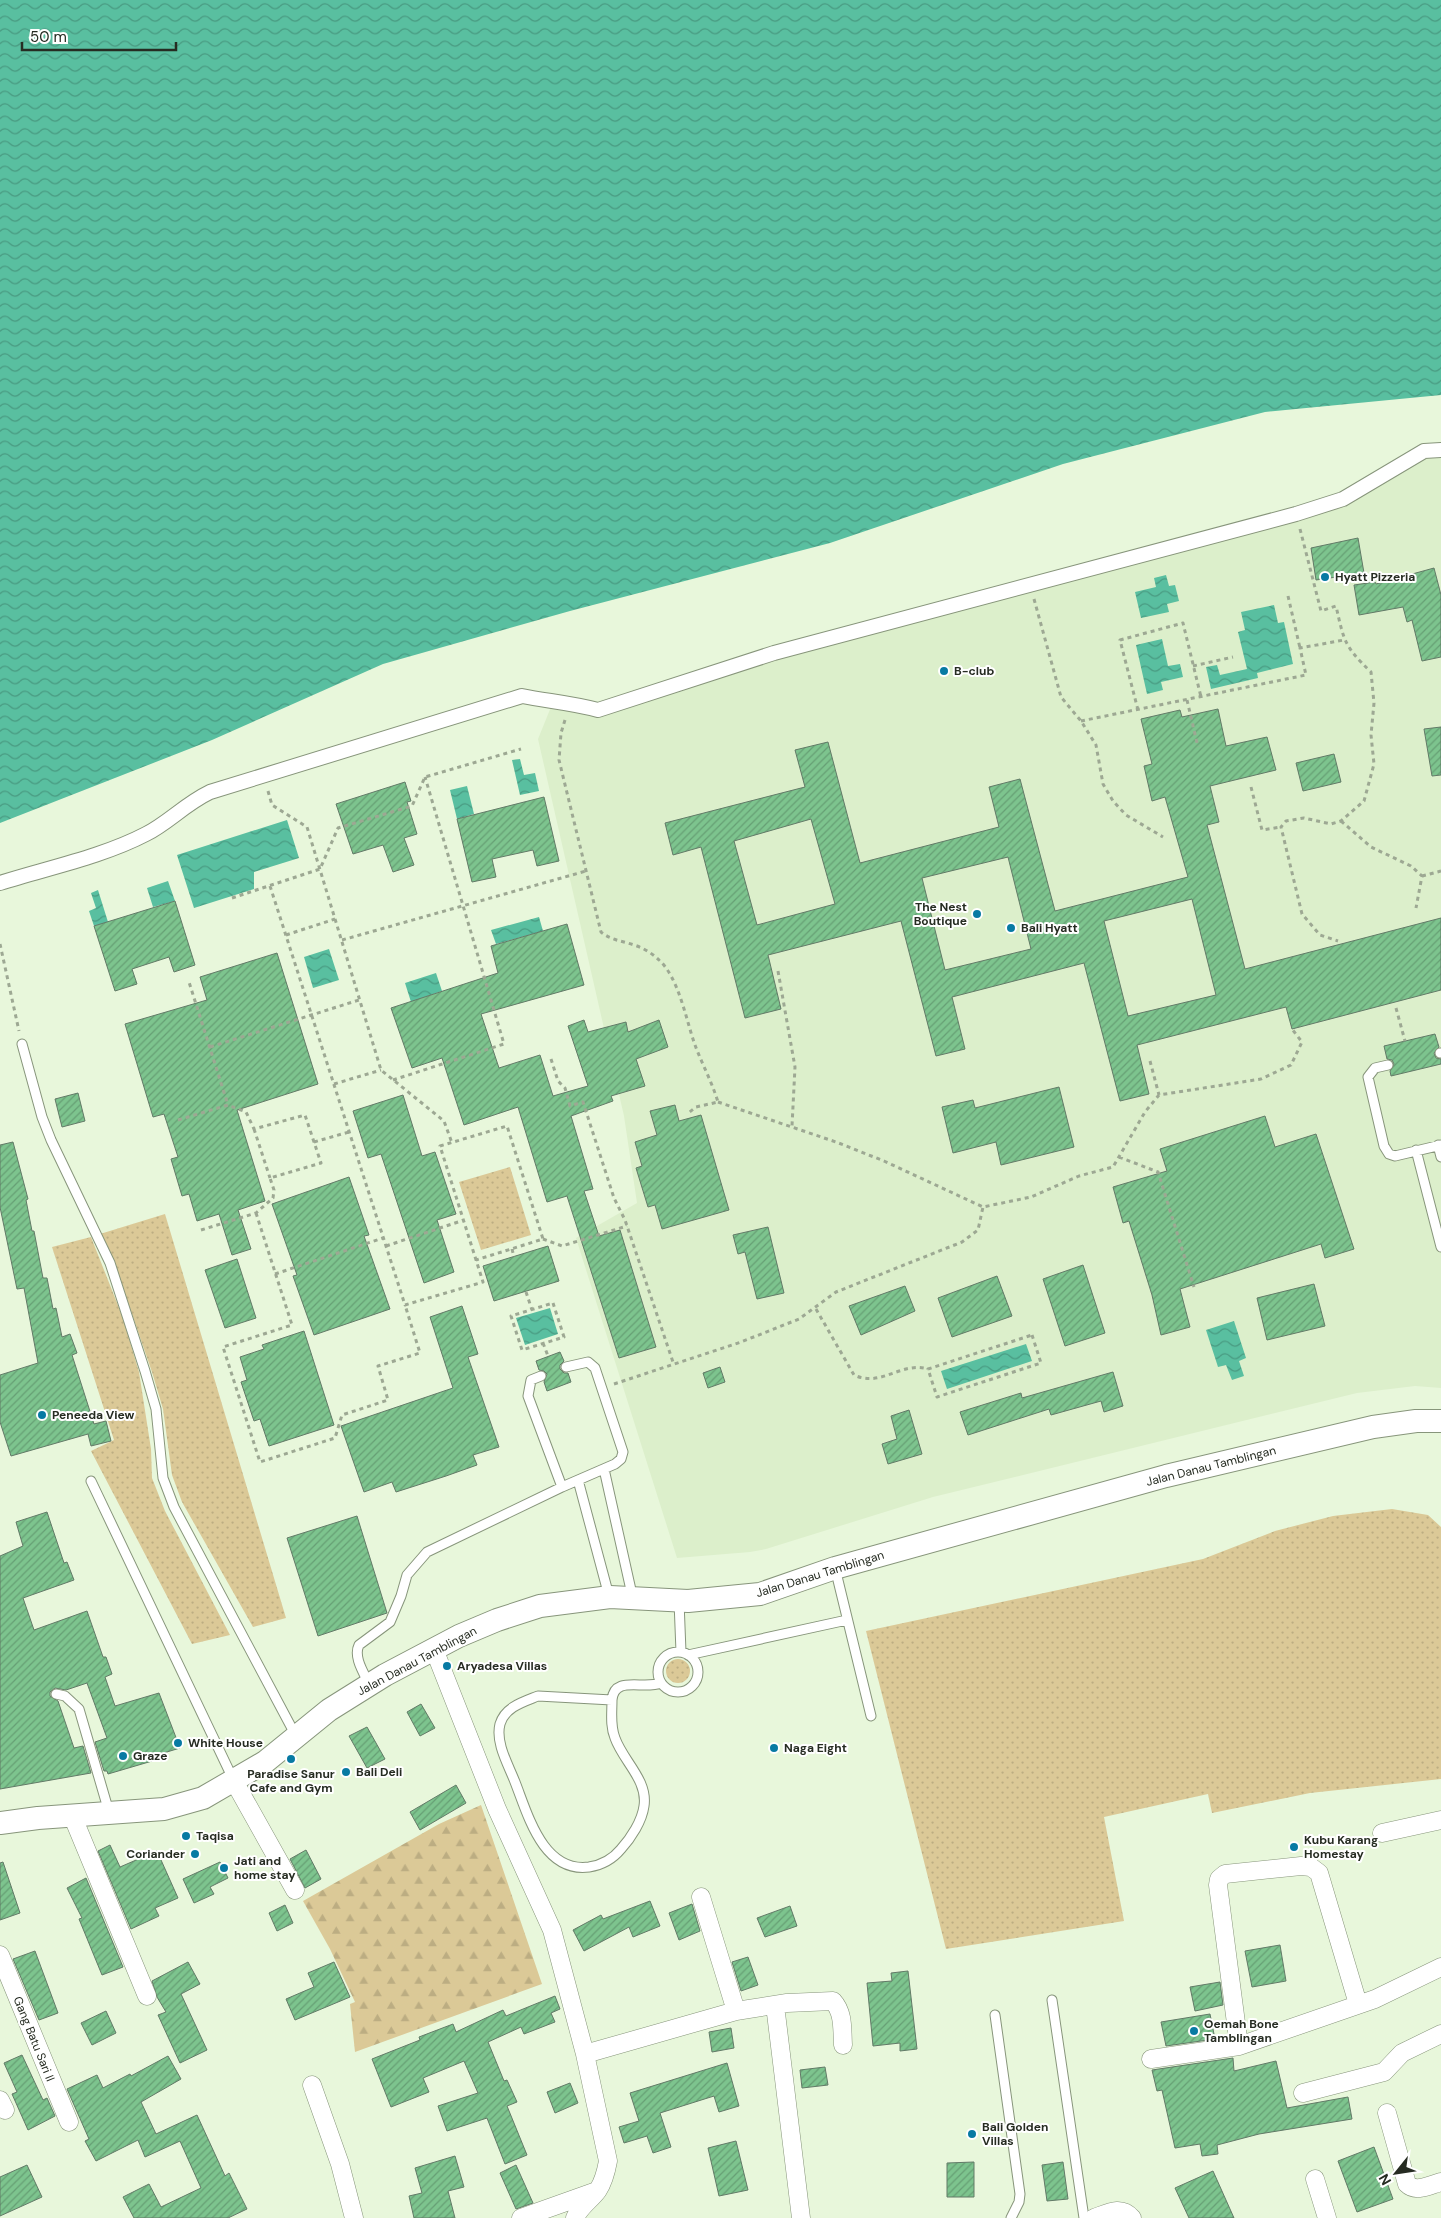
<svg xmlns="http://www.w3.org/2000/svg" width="1441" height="2218" font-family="'DM Sans',sans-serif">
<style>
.built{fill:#dcefcb}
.grass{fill:url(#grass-dots)}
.forest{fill:url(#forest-firs)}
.water{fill:url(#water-waves)}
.building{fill:url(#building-hatch);stroke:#627a67;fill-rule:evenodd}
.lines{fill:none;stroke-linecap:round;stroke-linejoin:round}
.service-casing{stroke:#87957b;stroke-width:11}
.pedestrian-casing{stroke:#87957b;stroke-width:16}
.minor-casing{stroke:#87957b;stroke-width:19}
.tertiary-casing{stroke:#87957b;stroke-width:24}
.path{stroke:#9da893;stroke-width:3;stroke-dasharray:4 4;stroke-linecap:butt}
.service{stroke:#fff;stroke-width:9}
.pedestrian{stroke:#fff;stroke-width:14}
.minor{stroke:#fff;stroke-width:18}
.tertiary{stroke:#fff;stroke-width:22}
.poi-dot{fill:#077aa3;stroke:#fff;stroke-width:2}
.labels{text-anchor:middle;stroke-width:4;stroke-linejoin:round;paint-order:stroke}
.poi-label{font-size:12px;font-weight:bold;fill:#262c22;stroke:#fff;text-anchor:start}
.street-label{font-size:12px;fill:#262c22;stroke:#fff}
</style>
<defs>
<pattern id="grass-dots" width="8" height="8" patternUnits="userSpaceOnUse" patternTransform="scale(1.25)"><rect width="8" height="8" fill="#dbc997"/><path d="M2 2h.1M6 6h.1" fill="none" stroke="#bcad82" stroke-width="1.8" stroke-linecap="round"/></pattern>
<pattern id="forest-firs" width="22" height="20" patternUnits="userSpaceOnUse" patternTransform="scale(1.25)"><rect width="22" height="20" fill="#dbc997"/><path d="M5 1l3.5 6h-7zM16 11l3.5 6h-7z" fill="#bcad82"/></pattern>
<pattern id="water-waves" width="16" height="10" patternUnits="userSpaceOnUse" patternTransform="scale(1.25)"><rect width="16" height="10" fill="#59bfa0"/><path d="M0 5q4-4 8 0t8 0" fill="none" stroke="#499b82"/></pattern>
<pattern id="building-hatch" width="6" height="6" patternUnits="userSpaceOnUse" patternTransform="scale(1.25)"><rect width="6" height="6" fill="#7dc48e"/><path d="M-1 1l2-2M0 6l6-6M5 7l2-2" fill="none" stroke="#669f74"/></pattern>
</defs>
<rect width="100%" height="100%" fill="#e8f7db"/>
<path class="built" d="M1441,450v938l-26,-2 -58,7 -424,104 -167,52 -16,3 -73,6 -101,-320 61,-35 -13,-87 -86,-377 15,-37 45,8 698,-196z"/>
<path class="grass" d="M510,1167l21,68 -50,15 -22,-68z
M165,1214l121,404 -33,9 -71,-125 -10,-27 -9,-66 -11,-37 -38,-110 -14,-28z
M91,1237l32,81 16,54 12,77 1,29 13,33 65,124 -38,9 -101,-193 23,-11 -62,-193z
M1392,1509l36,6 13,12v252l-131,14 -98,20 -4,-19 -104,23 20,104 -178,28 -80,-318 337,-72 72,-28 58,-15z
M666 1671a12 12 0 1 1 24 0a12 12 0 1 1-24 0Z"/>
<path class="forest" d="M481,1805l61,179 -187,68 -5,-48 5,-2 -25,-53 -27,-48 136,-77z"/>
<path class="water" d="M0,0h1441v395l-176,17 -202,52 -233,79 -260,68 -187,53 -171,76 -212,83z
M1166,575l3,11 6,-1 4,16 -12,3 2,8 -28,6 -6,-26 21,-5 -2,-9z
M1274,605l4,18 6,-1 9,42 -36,9 1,5 -47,11 -5,-22 11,-2 3,10 27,-6 -9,-37 7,-2 -4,-18z
M1162,639l6,27 12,-2 3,13 -22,5 2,8 -16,4 -11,-49z
M520,759l4,16 11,-2 4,18 -19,4 -8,-35z
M467,786l7,28 -17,5 -7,-29z
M287,820l12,38 -45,14v17l-60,19 -17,-53z
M168,881l7,20 -22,6 -6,-19z
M98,890l10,32 -14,4 -5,-15 7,-3 -5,-15z
M539,917l4,14 -47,13 -5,-14z
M329,949l10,31 -26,8 -9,-31z
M436,973l6,18 -31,11 -6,-19z
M550,1308l8,26 -33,11 -9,-27z
M1234,1321l12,37 -7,3 5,15 -12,4 -6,-15 -8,2 -12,-37z
M1026,1344l6,17 -85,28 -6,-18z"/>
<path class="building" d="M1358,538l6,35 -48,7 -5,-32z
M1434,568l7,27v62l-19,4 -10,-41 -5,2 -4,-15 -44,8 -5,-30 21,-3 1,2z
M1218,709l8,37 41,-9 9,33 -66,16 9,36 -12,3 38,144 196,-51v72l-149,39 -6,-22 -149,38 12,49 -29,7 -36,-138 -132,34 13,52 -29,7 -35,-135 -133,34 13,54 -36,9 -44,-171 -28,8 -8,-32 140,-36 -10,-37 33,-8 32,121 139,-36 -10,-40 31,-8 35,132 133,-34 -23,-80 -13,4 -8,-35 8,-2 -11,-45 39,-9 2,7zM811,819l24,85 -78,21 -23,-84zM1008,857l23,92 -86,21 -23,-92zM1192,899l24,96 -88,21 -24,-95z
M1441,727v48l-9,1 -8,-47z
M1334,754l7,28 -38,9 -7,-28z
M405,782l6,19 -4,1 10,32 -13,4 10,27 -21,7 -10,-27 -30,9 -17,-50z
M544,797l15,64 -22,5 -4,-16 -41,9 4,18 -24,5 -15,-63z
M175,901l20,64 -21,7 -5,-15 -37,12 5,15 -22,7 -21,-65z
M567,924l17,61 -103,29 18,54 41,-13 13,41 35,-10 -20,-60 16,-6 4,12 38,-10 2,10 31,-12 9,27 -32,12 9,27 -34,10 2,5 -42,15 22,73 -9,2 15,45 21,-6 36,117 -37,11 -52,-162 -20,6 -29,-95 -54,18 -22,-67 -30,10 -21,-60 107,-35 -7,-27z
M277,953l41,131 -81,26 28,91 -27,9 13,39 -19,6 -13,-41 -22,7 -8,-27 -7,2 -11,-37 7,-2 -14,-43 -11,3 -28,-93 82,-24 -7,-23z
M1435,1034l4,13 -5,6 2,5 5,1v5l-50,12 -1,-5 4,-7 -2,-4 -5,-1 -3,-13z
M1059,1087l15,60 -73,18 -5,-23 -43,11 -11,-46 31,-7 2,8z
M78,1093l7,28 -23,6 -7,-28z
M403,1095l19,61 13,-4 21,62 -19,6 17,52 -30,11 -43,-129 -13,4 -15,-47z
M675,1105l4,16 22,-6 28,95 -67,19 -7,-24 -7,2 -12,-39 6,-2 -7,-24 22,-7 -7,-24z
M1265,1116l10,31 41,-13 38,115 -29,9 -4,-14 -141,45 10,38 -29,8 -9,-40 -23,-74 -6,2 -10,-36 54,-16 -7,-22z
M13,1142l15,57 -2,1 6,31h2l9,47h4l6,31 3,-1 6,29 8,-3 7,19 -5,2 22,69 12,-3 5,20 -20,5 -3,-12 -77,22 -11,-34v-47l38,-12 -14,-75 -7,1 -17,-82v-62z
M349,1177l20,58 -5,1 26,73 -76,26 -21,-59 4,-1 -25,-71z
M768,1227l16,66 -27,6 -12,-47 -7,2 -5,-19z
M548,1246l11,35 -65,20 -11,-35z
M237,1259l19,59 -31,10 -20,-58z
M1083,1265l22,68 -40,13 -22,-67z
M997,1276l15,40 -60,21 -14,-39z
M1314,1284l11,42 -58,14 -10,-42z
M905,1286l10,25 -54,24 -12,-29z
M462,1306l16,48 -10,3 31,90 -26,8 4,10 -31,11 -50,16 -4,-10 -28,10 -23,-66 112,-38 -23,-71z
M304,1331l30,94 -65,21 -9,-27 -6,2 -13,-39 6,-2 -7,-23 24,-8 -2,-4z
M560,1352l4,9 -4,4v4l4,4h4l3,9 -24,9 -3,-9 3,-8 -3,-3 -5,-1 -3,-9z
M720,1367l5,15 -17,6 -5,-15z
M1113,1372l10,34 -19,6 -3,-11 -50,14 -2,-6 -81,26 -8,-23 61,-19 1,5z
M909,1410l13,44 -34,10 -6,-20 15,-5 -6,-23z
M47,1512l17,51 3,-1 7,18 -51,18 11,32 53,-19 16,46h3l6,17 -7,3 10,29 44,-13 21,55 -23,7 2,4 -51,15 -1,-3h-3l-9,-29 12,-4 -20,-55 -21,7 -11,-2 -5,4v4l8,5 16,47 9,-2 8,27 -91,16v-233l23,-10 -7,-24z
M357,1516l30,97 -69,23 -31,-98z
M421,1704l14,24 -15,8 -13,-24z
M367,1727l18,32 -18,9 -18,-32z
M456,1785l10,18 -46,27 -10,-18z
M110,1845l10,22 37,-16 21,47 -23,10 4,8 -28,13 -33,-78z
M306,1850l15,29 -16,9 -15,-29z
M3,1862l17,51 -20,7v-57z
M220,1862l8,16 -18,9 4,7 -20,9 -11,-24z
M86,1878l37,89 -21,8 -23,-56 3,-1 -15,-30z
M650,1901l10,25 -27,11 -4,-10 -45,24 -11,-21 28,-15 2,4z
M692,1904l8,27 -21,9 -10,-27z
M285,1905l8,18 -16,8 -8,-18z
M790,1906l7,20 -32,11 -8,-19z
M1280,1945l6,36 -34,6 -7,-36z
M35,1951l23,62 -19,7 -26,-61z
M748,1957l10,28 -17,6 -9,-29z
M188,1962l12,22 -19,10 26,56 -27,13 -22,-48 8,-3 -9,-15 -5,-16z
M334,1962l16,35 -55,23 -9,-21 28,-12 -6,-14z
M908,1971l9,78 -17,2v-8l-27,3 -6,-63 25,-2 -1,-8z
M1220,1982l3,23 -28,6 -5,-24z
M555,1996l5,13 -9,4 4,9 -31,12 -3,-7 -33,15 16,39 3,-1 10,22 -10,4 20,49 -22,9 -18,-46 -40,13 -9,-25 40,-13 -14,-32 -41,17 6,14 -38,15 -19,-48 48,-19 -1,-3 34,-13 3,8 47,-22 3,6z
M106,2011l10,22 -24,12 -11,-22z
M1210,2014l5,25 -49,7 -5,-24z
M731,2028l3,20 -22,4 -3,-20z
M22,2055l21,45 4,-2 8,18 -27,14 -16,-36 5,-2 -13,-29z
M168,2056l13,23 -40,23 15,32 41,-19 28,61 4,-3 18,36 -19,9h-94l-11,-21 26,-13 12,23 40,-19 -21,-47 -35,16 -7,-17 -42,21 -11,-20 4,-2 -22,-50 30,-14 6,13 27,-14 1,2z
M1233,2058l1,13 42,-10 11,47 61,-11 4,22 -93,15 -42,11 1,9 -16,2 -2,-12 -25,4 -13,-58 -5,1 -5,-21z
M727,2063l12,43 -20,6 -5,-16 -54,17 11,34 -18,6 -6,-17 -23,7 -5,-16 20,-6 -9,-28z
M825,2067l3,18 -26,3 -2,-18z
M570,2083l8,20 -23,10 -8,-21z
M736,2141l12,49 -29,6 -11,-48z
M1374,2147l19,52 -36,13 -19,-51z
M455,2156l9,31 -16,4 7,27h-41l-5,-22 13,-3 -7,-25z
M974,2162v35h-27v-34z
M1063,2162l5,37 -21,2 -5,-36z
M27,2165l15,32 -42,19v-39z
M516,2165l17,38 -17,6 -16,-36z
M1213,2171l21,47h-45l-14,-30z"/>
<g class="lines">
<defs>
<path id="service" d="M22,1044l20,73 9,23 59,123 35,108 11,38 7,69 11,29 122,229
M1440,1053h1
M1388,1065l-13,3 -7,9 16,69 5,8 6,2 46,-11
M1438,1145l3,12
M1416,1150l25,97
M541,1376l-10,4 -3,16 34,91
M604,1469l29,130
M578,1480l31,116
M91,1481l143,300
M835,1568l36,148
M679,1601l2,51
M658 1672a20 20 0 1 1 40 0a20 20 0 1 1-40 0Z
M688,1655l159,-35
M369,1684c-5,-11 -16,-27 -10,-39l31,-23 11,-26 6,-21 20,-23 135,-65 53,-23 6,-5 2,-7 -28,-84 -7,-6 -22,5
M56,1694l9,2 14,13 30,103
M538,1696l74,4c0,13 -2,26 3,38 8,23 33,42 29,68 -2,15 -13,32 -23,43 -9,11 -19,16 -32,18 -46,6 -61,-52 -74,-85 -6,-16 -20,-39 -15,-58 5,-17 23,-22 38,-28z
M612,1700c2,-25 31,-10 49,-17
M1052,2000l32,218
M995,2015l25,179 -1,8 -8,16"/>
<path id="pedestrian" d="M0,883c47,-15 102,-26 146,-49 22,-11 39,-30 64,-42l312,-96c25,5 50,7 76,14l176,-57 522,-139 47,-15 81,-48 17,-1"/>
<path id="minor" d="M434,1649l63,160 55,121 33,124 23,107c-2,11 -4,20 -10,29 -7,10 -18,16 -23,28
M234,1781l61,109
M72,1815l75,181
M1382,1833l59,-13
M701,1897l35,114
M0,1955l69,167
M775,2005l26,213
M1239,2046l-21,-161 1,-6 6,-5 76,-8 10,1 8,6 39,131
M585,2054l151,-43 51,-8 46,-2c11,12 9,29 10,44
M1151,2059l88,-13 136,-47 66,-32
M312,2085l28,79 14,54
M1303,2093l81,-21 18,-19 39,-19
M0,2100l5,10
M1387,2113l20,71c9,9 23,1 34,-2
M1315,2179l12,39
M521,2218l73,-26
M1094,2218c14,-5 27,-13 38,0"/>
<path id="tertiary" d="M0,1823l38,-5 126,-9 39,-11 62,-36 64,-52 56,-35 74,-39 38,-16 43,-14 70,-9 78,4 72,-7 75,-26 331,-92 207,-49 43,-6h25"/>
</defs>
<use href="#service" class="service-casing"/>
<use href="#pedestrian" class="pedestrian-casing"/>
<use href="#minor" class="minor-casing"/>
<use href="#tertiary" class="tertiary-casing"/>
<path class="path" d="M1300,529l21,82 15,-5c8,35 8,40 35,66l3,31 -3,32 3,29 -10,37 -23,20 -10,3 -27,-6 -18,3 -5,6 21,87 18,21 18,6
M1288,596l12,52
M1034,599l27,98 20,24 15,24 7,39 10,17 13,14 37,22
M1193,666l40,-9
M1187,700l11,47
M1138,710l-18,-70 63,-17 18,74
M565,720l-4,13 -2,27 42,172c11,9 23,9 36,14 8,3 16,8 22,14 20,18 27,60 36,85 7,19 17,37 23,57l-22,5 -9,7
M1081,721l225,-46 -6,-27 44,-8
M1251,787l11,43 19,-3
M268,791l4,14 35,22 74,243 63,51 8,22
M1341,821l30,26 40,19 11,10 -6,32
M1422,876l19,-5
M270,886l135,419 78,-23 -43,-136 67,-20 36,113 -67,21
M232,898l88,-29 18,-41 74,-22 13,-29 96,-28
M286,935l49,-16
M342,940l244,-69
M0,944l19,87
M778,971l17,96 -3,59
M1396,1008l9,33
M210,1047l149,-47
M551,1059l7,22 7,7 5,18 13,-4 31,96 11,22 49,145
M1150,1061l9,34
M393,1080l111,-36 -79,-267
M334,1084l47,-14
M718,1102l118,40 48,19 99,46 48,-10 48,-21 34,-9 32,-55 14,-17 102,-16 30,-14 11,-23 -10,-13
M178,1120l50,-15 -39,-123
M254,1129l16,49
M314,1142l35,-10
M1119,1157l39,15 36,115
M256,1213l36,112 -69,22 37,115 75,-24 7,-23 46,-15 -10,-34 42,-13 -15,-48
M201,1230l55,-17 17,-15 1,-8 -4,-12 51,-15 -16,-48 -51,14 -8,-17 -18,-7
M543,1239l19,7 65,-20
M386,1246l78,-26
M512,1249l2,8
M275,1274l108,-36
M526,1292l6,18
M553,1303l11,34 -42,13 -11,-34z
M816,1309l38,66c27,13 47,-14 74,-6
M1032,1335l9,28 -104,34 -9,-28z
M543,1343l5,13
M614,1384l127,-42 58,-23 37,-27 126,-50 16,-12 5,-23"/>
<use href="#service" class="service"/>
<use href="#pedestrian" class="pedestrian"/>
<use href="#minor" class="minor"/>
<use href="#tertiary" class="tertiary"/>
</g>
<g class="poi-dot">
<circle cx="1325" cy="577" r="5"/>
<circle cx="944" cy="671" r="5"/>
<circle cx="977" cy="914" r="5"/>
<circle cx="1011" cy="928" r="5"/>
<circle cx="42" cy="1415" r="5"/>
<circle cx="447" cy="1666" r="5"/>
<circle cx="178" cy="1743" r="5"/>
<circle cx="774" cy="1748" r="5"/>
<circle cx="123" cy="1756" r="5"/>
<circle cx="291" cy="1759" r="5"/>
<circle cx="346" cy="1772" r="5"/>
<circle cx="186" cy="1836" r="5"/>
<circle cx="1294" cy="1847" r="5"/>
<circle cx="195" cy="1854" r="5"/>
<circle cx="224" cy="1868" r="5"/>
<circle cx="1194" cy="2031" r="5"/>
<circle cx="972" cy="2134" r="5"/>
</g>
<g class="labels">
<g class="poi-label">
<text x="1335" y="581">Hyatt Pizzeria</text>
<text x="954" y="675">B-club</text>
<text x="967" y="911" text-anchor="end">The Nest<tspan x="967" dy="14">Boutique</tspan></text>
<text x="1021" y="932">Bali Hyatt</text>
<text x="52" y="1419">Peneeda View</text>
<text x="457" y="1670">Aryadesa Villas</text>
<text x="188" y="1747">White House</text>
<text x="784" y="1752">Naga Eight</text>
<text x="133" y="1760">Graze</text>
<text x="356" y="1776">Bali Deli</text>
<text x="291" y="1778" text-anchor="middle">Paradise Sanur<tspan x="291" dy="14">Cafe and Gym</tspan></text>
<text x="196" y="1840">Taqisa</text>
<text x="1304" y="1844">Kubu Karang<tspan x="1304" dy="14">Homestay</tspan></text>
<text x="185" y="1858" text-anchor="end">Coriander</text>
<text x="234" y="1865">Jati and<tspan x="234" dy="14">home stay</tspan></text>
<text x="1204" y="2028">Oemah Bone<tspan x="1204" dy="14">Tamblingan</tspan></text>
<text x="982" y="2131">Bali Golden<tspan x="982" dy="14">Villas</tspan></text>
</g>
<g class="street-label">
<text transform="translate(1211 1466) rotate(-14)" y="4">Jalan Danau Tamblingan</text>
<text transform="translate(820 1574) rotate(-17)" y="4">Jalan Danau Tamblingan</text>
<text transform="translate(417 1661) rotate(-28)" y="4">Jalan Danau Tamblingan</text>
<text transform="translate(34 2039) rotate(68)" y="4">Gang Batu Sari II</text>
</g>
</g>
<g transform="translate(1396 2173) rotate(240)" stroke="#ffffff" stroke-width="4" paint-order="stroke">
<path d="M0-4L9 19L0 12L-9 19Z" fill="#262c22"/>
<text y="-8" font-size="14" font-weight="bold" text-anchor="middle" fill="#262c22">N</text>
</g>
<path d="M22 42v8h154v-8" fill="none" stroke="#262c22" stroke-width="2.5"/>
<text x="30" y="42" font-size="15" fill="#262c22" stroke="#ffffff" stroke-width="4" paint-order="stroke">50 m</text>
</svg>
